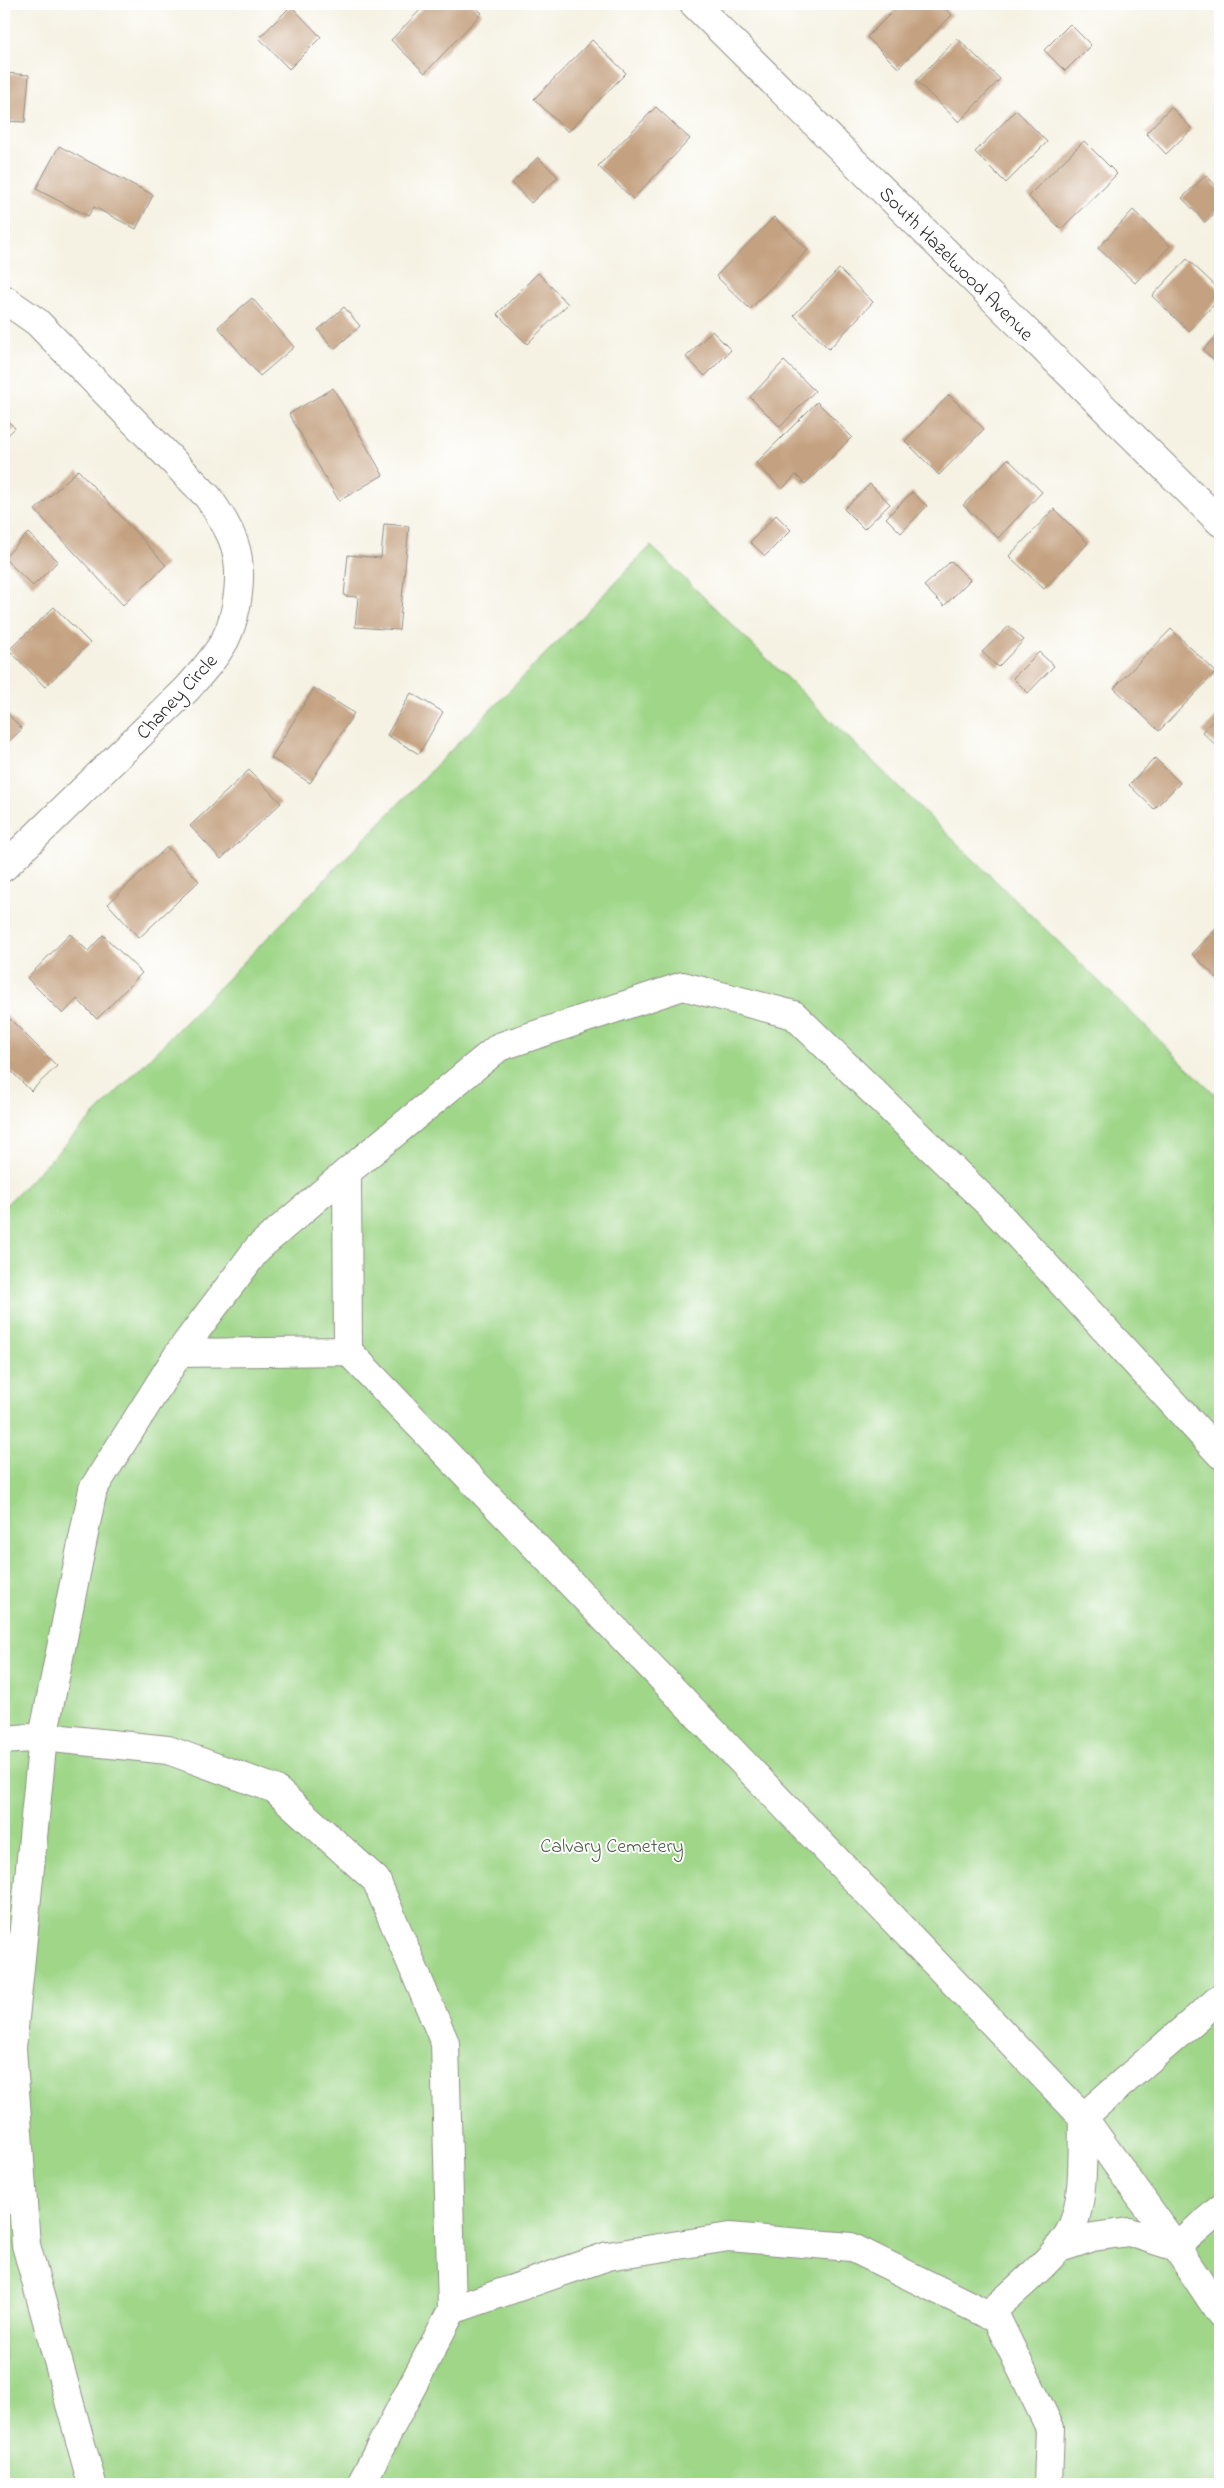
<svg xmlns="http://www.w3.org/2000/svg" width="1224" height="2488" font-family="'Indie Flower',sans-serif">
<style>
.green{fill:#9fd688;stroke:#65805a}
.building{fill:#c4a180}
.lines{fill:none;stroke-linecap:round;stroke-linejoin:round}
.minor-casing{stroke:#908e87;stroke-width:30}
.minor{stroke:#fff;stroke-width:28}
.labels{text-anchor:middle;stroke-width:4;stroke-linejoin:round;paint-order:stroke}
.street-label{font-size:20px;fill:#2b2b2b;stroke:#fff}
.park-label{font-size:20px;fill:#4e5e47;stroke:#fff}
</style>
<rect width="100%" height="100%" fill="#fff"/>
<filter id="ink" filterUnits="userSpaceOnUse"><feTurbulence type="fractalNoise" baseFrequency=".02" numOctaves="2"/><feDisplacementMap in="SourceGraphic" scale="10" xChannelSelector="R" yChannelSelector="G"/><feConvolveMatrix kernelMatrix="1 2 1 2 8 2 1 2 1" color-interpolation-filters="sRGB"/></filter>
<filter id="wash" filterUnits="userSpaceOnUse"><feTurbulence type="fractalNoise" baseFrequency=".0096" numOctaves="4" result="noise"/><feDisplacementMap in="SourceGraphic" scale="20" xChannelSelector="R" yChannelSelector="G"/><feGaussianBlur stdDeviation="1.12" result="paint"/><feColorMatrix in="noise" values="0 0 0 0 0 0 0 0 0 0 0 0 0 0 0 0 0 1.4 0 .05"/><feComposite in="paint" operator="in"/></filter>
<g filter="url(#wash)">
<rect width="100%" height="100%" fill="#f5f2e3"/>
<path class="green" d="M651,546l569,553v1385h-1216v-1277z"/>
<g id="blocks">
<path class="building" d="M426,4h46l10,9 -57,60 -34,-33z
M900,4h40l12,11 -54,53 -31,-31z
M291,6l30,31 -32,32 -30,-31z
M1070,24l21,21 -26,26 -21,-21z
M957,38l43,41 -41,43 -43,-41z
M592,40l34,33 -58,59 -34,-33z
M4,73l25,2 -4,47 -21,-1z
M656,107l34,32 -57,60 -35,-33z
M1171,107l21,22 -26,25 -20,-21z
M1016,110l31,32 -41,41 -31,-31z
M1084,141l33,33 -56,55 -33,-33z
M59,146l94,49 -17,34 -42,-22 -6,9 -52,-27z
M538,157l20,20 -27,26 -19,-20z
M1206,175l14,15v18l-15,14 -23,-24z
M1133,210l37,36 -35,37 -37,-35z
M774,217l34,33 -58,59 -34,-33z
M1187,259l33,31v8l-31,33 -37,-35z
M839,269l34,33 -44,47 -35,-34z
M538,273l30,31 -41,40 -30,-30z
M252,298l42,49 -34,29 -42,-49z
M344,307l16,19 -26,23 -16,-19z
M712,331l19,19 -26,26 -19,-19z
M1220,332v34l-17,-16z
M784,361l31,30 -35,36 -30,-30z
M333,388l50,87 -44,26 -50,-87z
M949,395l35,34 -45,46 -34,-34z
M817,402l35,35 -47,47 -9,-9 -14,14 -26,-26z
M4,417l11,11 -11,11z
M1008,459l34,33 -44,46 -35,-33z
M78,470l88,95 -43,40 -88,-95z
M870,484l20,20 -26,25 -20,-20z
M912,492l15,14 -26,27 -15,-15z
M1054,509l34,34 -44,46 -35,-33z
M776,515l15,15 -26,26 -15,-14z
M384,524l25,2 -10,104 -44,-3 3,-30 -14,-1 4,-41 33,3z
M28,533l30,28 -25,25 -29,-28z
M951,561l19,19 -26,26 -20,-20z
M54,607l36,36 -45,44 -36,-37z
M1009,626l15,14 -26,27 -16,-15z
M1171,629l45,43 -57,59 -45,-43z
M1039,652l15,14 -26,27 -15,-15z
M314,688l40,25 -44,70 -39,-25z
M411,693l32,19 -24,42 -32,-19z
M4,710l18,19 -18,17z
M1220,713v36l-18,-17z
M1155,758l25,25 -26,26 -25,-24z
M249,770l32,33 -60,56 -31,-33z
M167,847l32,34 -60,57 -31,-34z
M1218,927l2,2v46l-3,3 -25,-24z
M70,934l18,17 15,-16 39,38 -45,46 -20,-20 -14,15 -36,-36z
M4,1013l53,53 -26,25 -20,-20 -7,7z"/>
</g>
</g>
<g filter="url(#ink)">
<use href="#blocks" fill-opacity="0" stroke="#908e87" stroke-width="1"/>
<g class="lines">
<defs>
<path id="minor" d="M694,4l526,518
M4,299l33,23 171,175c10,15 20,29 26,46 10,28 4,71 -9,97 -10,18 -24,33 -38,49l-183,178
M347,1172l1,179 735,766 93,130 44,66
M179,1353l169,-2
M4,1740l39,-3 125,13 107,39 101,91 69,163 7,267 -91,174
M1057,2249l36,-12 36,-5 47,15 44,-38
M452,2310l156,-54 121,-19 122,10 146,72 53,109 -2,56
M988,2315c23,-22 72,-60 84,-88 13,-30 10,-77 11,-110l137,-119
M92,2484l-66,-239 -14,-197 31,-311 50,-248 86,-136 79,-105 89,-76 152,-125 184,-61 111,29 197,191 229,248"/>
</defs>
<use href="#minor" class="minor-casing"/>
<use href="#minor" class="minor"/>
</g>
</g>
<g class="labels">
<g class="street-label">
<text transform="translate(957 263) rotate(45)" y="7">South Hazelwood Avenue</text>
<text transform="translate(176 696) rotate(-47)" y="7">Chaney Circle</text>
</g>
<g class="park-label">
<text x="612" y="1852">Calvary Cemetery</text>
</g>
</g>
<rect width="1224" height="2488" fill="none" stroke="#fff" stroke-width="20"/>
</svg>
